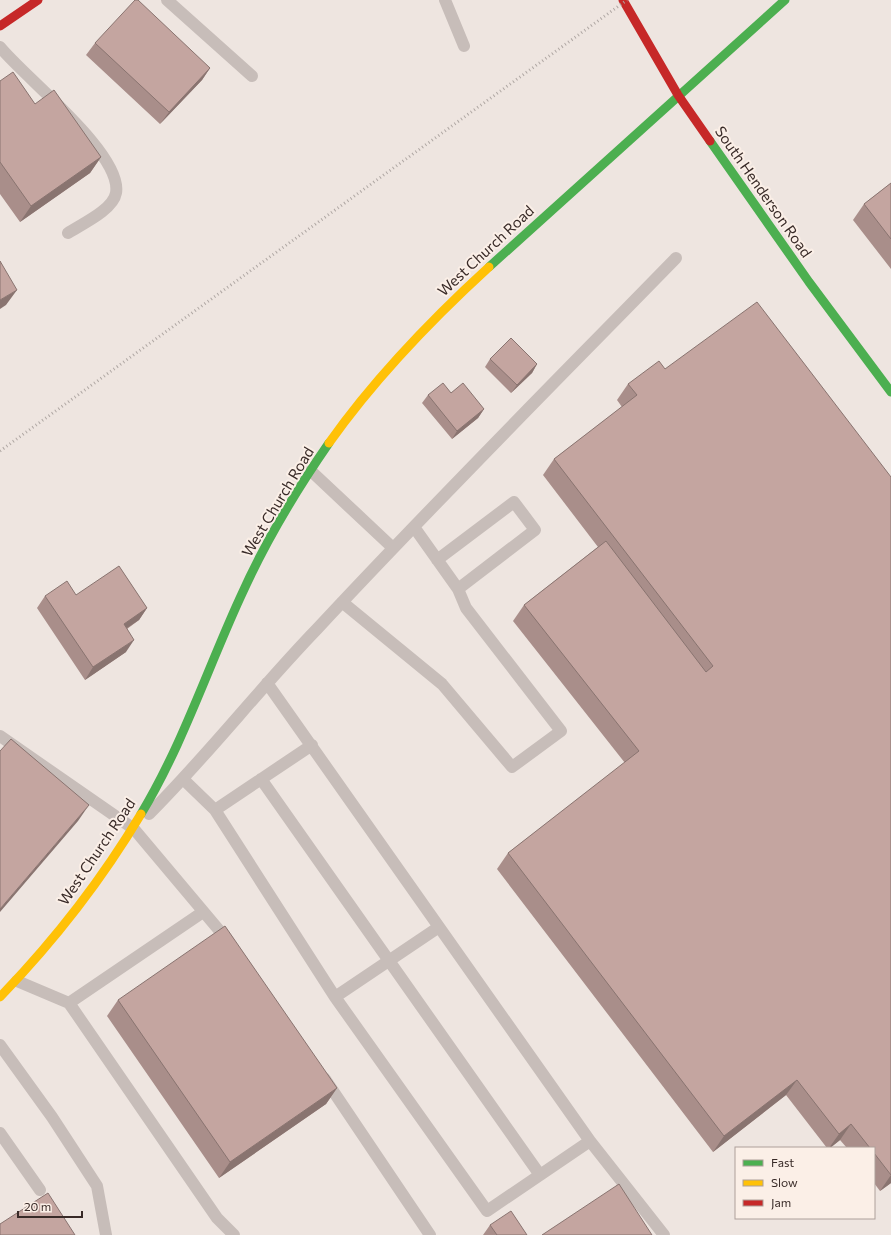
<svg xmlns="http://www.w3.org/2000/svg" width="891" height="1235" font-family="Commissioner,sans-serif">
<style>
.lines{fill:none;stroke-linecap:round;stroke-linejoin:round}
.lane{stroke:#c7bdb9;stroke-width:12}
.fast{stroke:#4caf50;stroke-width:9}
.slow{stroke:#ffc107;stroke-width:9}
.jam{stroke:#c62828;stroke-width:9}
.rail{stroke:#afa7a3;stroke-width:3;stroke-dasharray:1 3;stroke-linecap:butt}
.wall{fill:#a98e8a}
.shaded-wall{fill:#897470}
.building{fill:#c4a5a0;stroke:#897470}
.labels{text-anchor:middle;stroke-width:4;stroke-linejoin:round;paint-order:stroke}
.street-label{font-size:15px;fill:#382a27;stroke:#fbefe7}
</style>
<rect width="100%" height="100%" fill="#eee5e0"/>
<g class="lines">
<path class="lane" d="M167,0l85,76
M445,0l19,46
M0,47c25,31 123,107 116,146 -3,17 -34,31 -48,40
M311,471l82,77
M437,560l77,-58 21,28 -77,59
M342,602l100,82 70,83 49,-36 -95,-123 -8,-19 -44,-62
M267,683l323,458
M0,736l134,93 95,113
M261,779l279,396
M184,780l31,30 120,187 152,214 103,-70 74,94
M215,810l97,-65
M149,814c59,-59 110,-125 168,-185 117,-126 239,-248 359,-371
M17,981l52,22 148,215 17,17
M335,997l104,-70
M69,1003l134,-91
M0,1045l52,72 45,69 9,49
M325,1079l105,156
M0,1133l40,57"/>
<path class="fast" d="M710,141l99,141 82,110
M489,267l296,-267
M141,814c41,-68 66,-144 99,-216 24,-54 55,-106 89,-155"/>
<path class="slow" d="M329,443c46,-65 101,-122 160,-176
M0,997c54,-56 101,-116 141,-183"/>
<path class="jam" d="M623,0l55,95 32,46
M0,26l38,-26"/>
<path class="rail" d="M0,451l627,-451"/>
</g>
<path class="wall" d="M95,43l115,25 -8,12 -42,44 -74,-69z
M0,81l35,23 66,53 -11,16 -70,49 -20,-28z
M891,183v86l-38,-49 11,-16z
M490,359l47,5 -5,9 -21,20 -26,-26z
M665,369l226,108v706l-11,8 -6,-8v-35h-27l-7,-8 -10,8h-3l-41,-53 -73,57 -216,-283 11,-16 117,-90 -112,-142 11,-16 74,-58 -55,-72 11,-16 68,-52 -5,-7 11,-16z
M451,393l33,16 -6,9 -26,21 -30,-36 6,-8z
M76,595l71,13 -8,12 -12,9 -1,23 -41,28 -48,-72 8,-12z
M118,1000l219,88 -11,16 -107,74 -112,-162z
M490,1225l37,10h-44z"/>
<path class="shaded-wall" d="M210,68l-8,12 -42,44 9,-12z
M101,157l-11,16 -70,49 11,-16z
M17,290l-11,15 -6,4v-9z
M537,364l-5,9 -21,20 6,-8z
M484,409l-6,9 -26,21 5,-8z
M147,608l-8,12 -24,16 9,-12z
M134,640l-8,12 -41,28 8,-13z
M89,805l-11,16 -78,91v-3z
M797,1080l-11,15 -73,57 11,-16z
M337,1088l-11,16 -107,74 11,-16z
M851,1124l-11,16 -10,8h-1l10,-14z
M891,1175v8l-11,8z"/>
<path class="building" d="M135,0h3l72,68 -41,44 -74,-69z
M13,72l22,32 19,-14 47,67 -70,49 -31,-44v-81z
M891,183v56l-27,-35z
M0,261l17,29 -17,10z
M757,302l134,175v698l-17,-22v-5h-4l-19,-24 -12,10 -42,-54 -73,56 -216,-283 131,-102 -115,-146 82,-64 100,131 7,-6 -159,-207 83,-64 -9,-11 31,-23 6,8z
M511,338l26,26 -20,21 -27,-26z
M443,383l8,10 12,-10 21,26 -27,22 -29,-36z
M119,566l28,42 -23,16 10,16 -41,27 -48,-71 22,-15 9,14z
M11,739l78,66 -89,104v-158z
M225,926l112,162 -107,74 -112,-162z
M619,1184l33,51h-110z
M48,1193l27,42h-75v-11z
M511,1211l16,24h-30l-7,-10z"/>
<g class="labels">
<g class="street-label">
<text transform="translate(763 192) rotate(55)" y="5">South Henderson Road</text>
<text transform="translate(486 251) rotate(-43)" y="5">West Church Road</text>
<text transform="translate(278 502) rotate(-59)" y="5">West Church Road</text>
<text transform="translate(97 852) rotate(-56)" y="5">West Church Road</text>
</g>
</g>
<rect x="735" y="1147" width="140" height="72" fill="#fbefe7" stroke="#ada09a"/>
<rect x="743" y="1160" width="20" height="6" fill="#4caf50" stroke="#ada09a"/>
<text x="771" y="1167" font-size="12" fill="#382a27">Fast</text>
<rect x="743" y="1180" width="20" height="6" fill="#ffc107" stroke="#ada09a"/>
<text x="771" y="1187" font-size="12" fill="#382a27">Slow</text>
<rect x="743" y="1200" width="20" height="6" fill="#c62828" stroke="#ada09a"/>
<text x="771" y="1207" font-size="12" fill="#382a27">Jam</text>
<path d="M18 1211v6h64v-6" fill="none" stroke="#382a27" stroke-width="2"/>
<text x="24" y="1211" font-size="12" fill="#382a27" stroke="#fbefe7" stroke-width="3" paint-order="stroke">20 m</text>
</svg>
